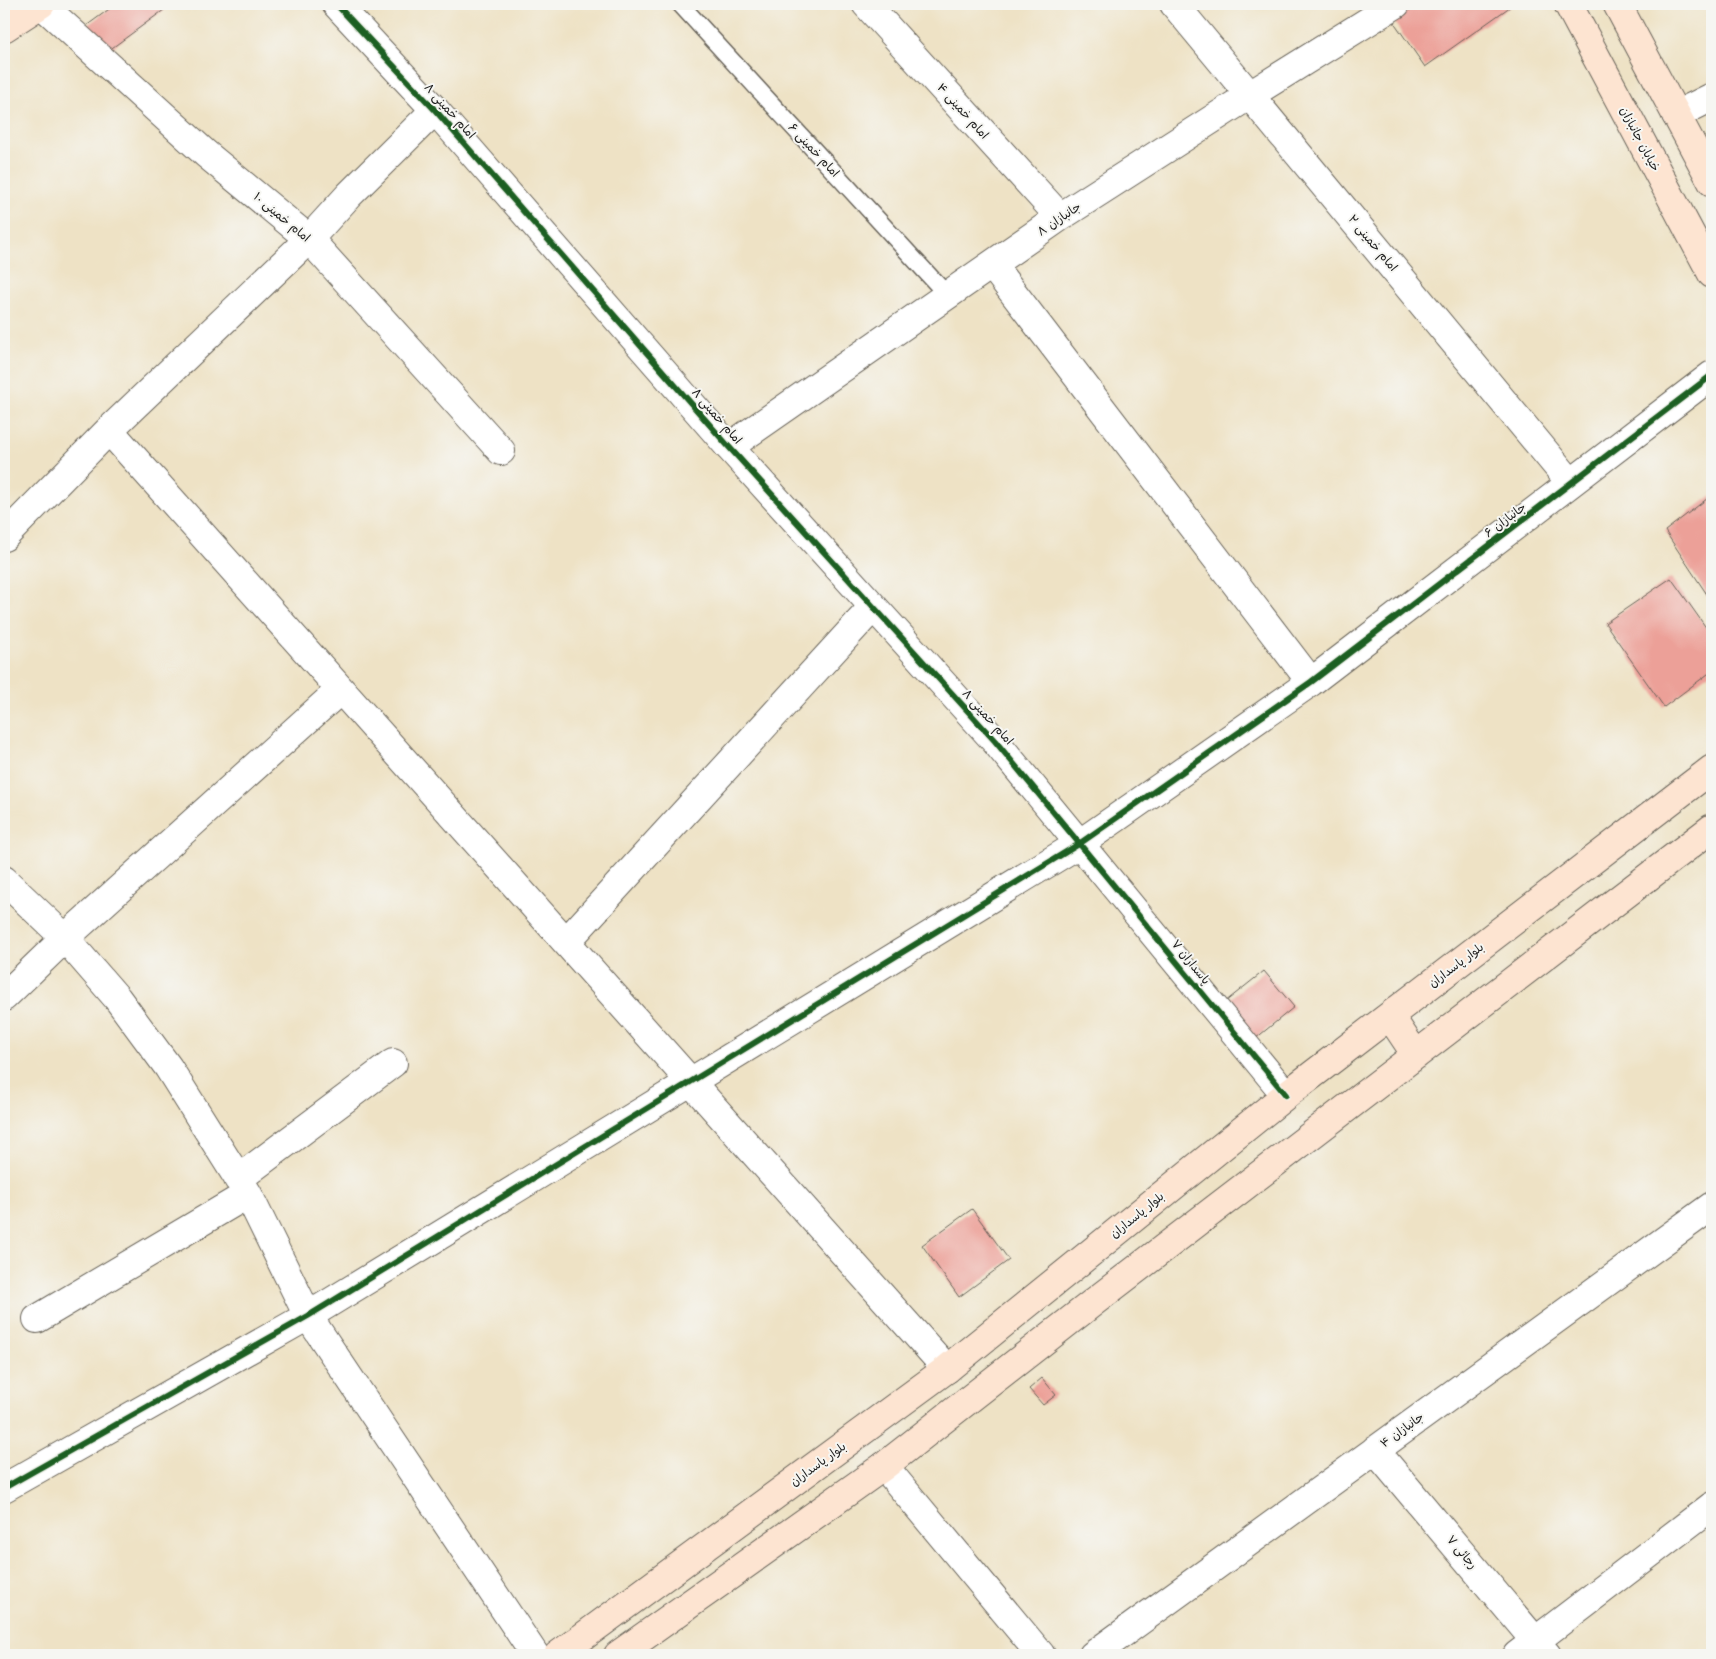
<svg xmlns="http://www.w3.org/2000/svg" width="1716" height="1659" font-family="'Playpen Sans','Playpen Sans Arabic',sans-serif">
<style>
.building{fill:#eca098}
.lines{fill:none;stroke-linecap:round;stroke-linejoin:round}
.service-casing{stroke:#666157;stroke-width:19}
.minor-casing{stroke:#666157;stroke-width:30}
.tertiary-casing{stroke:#666157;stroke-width:30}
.secondary-casing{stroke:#666157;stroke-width:30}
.service{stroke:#fff;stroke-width:16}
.minor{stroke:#fff;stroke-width:28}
.tertiary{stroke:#fff;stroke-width:28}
.secondary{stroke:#fde4d1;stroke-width:28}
.cycleway-casing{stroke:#f6f6f2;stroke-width:9}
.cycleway{stroke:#1b5e20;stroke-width:6}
.labels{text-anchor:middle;stroke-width:4;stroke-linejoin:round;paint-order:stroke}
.street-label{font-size:12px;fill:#1c1c1c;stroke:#f6f6f2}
</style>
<rect width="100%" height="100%" fill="#f6f6f2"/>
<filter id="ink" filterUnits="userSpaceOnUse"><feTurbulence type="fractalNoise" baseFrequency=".02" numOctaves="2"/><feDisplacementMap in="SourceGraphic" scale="10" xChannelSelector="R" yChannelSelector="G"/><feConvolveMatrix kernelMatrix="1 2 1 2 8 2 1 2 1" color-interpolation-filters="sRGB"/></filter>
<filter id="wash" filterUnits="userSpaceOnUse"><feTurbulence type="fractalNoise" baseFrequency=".0096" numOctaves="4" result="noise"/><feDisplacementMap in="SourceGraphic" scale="20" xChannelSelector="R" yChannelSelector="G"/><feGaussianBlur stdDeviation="1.12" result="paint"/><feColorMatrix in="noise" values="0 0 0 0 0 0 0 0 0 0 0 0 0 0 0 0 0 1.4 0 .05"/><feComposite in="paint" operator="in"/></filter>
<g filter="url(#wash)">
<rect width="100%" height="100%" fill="#eee2c5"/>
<g id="blocks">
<path class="building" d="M116,4h56l-71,52 -19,-27z
M1405,4h109l-89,63 -36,-52z
M1712,495v107l-47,-71z
M1671,578l41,58v35l-48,36 -59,-84z
M1264,971l30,36 -39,32 -30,-37z
M972,1209l37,51 -50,37 -37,-52z
M1042,1378l14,17 -13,10 -14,-16z"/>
</g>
</g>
<g filter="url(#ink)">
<use href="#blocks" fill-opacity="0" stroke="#666157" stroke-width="1"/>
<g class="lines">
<defs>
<path id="service" d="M680,4l268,292"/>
<path id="minor" d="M41,4l165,150 103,85 192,212
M866,4l194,213
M1174,4l397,479
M1676,115l36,-18
M992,265l319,417
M109,430l838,939
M729,447l331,-230 190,-122 146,-91
M4,537l105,-107 200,-191 40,-44 86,-85
M4,880l61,58 52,60 51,69 80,127 60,122 227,339
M566,942l307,-335
M4,997l61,-59 275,-248
M238,1179l155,-116
M37,1319l211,-125
M1375,1450l172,205
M884,1466l157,189
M4,1488l304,-172 771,-472 232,-162 401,-307
M1093,1655l619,-449
M1517,1655l195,-149"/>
<path id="tertiary" d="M336,4l99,106 294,337 266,294 291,354"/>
<path id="secondary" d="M1568,4l144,270
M1617,4l95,178
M4,28l37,-24
M1390,1016l26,39
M558,1655l389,-286 339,-274 426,-326
M618,1655l266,-189 211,-165 617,-473"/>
</defs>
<use href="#service" class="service-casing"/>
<use href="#minor" class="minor-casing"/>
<use href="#tertiary" class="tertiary-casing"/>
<use href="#secondary" class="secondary-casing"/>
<use href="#service" class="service"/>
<use href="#minor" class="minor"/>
<use href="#tertiary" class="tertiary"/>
<use href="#secondary" class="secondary"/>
<defs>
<path id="cycleway" d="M336,4l99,106 294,337 266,294 291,354
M4,1488l304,-172 771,-472 232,-162 401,-307"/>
</defs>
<use href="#cycleway" class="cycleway-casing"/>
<use href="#cycleway" class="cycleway"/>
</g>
</g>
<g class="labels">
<g class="street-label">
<text transform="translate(450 111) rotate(48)" y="4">امام خمینی ۸</text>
<text transform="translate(963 111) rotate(48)" y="4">امام خمینی ۴</text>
<text transform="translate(1640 139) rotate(62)" y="4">خیابان جانبازان</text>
<text transform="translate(814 150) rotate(47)" y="4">امام خمینی ۶</text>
<text transform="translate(282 217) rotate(40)" y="4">امام خمینی ۱۰</text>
<text transform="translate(1059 219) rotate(-34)" y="4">جانبازان ۸</text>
<text transform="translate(1373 243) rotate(50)" y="4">امام خمینی ۲</text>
<text transform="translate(717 416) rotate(49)" y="4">امام خمینی ۸</text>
<text transform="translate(1505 520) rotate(-37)" y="4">جانبازان ۶</text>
<text transform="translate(988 717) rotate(48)" y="4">امام خمینی ۸</text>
<text transform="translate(1191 962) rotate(51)" y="4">پاسداران ۷</text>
<text transform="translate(1456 965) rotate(-37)" y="4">بلوار پاسداران</text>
<text transform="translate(1137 1215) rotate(-39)" y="4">بلوار پاسداران</text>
<text transform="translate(1402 1430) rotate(-36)" y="4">جانبازان ۴</text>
<text transform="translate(818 1464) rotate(-36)" y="4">بلوار پاسداران</text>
<text transform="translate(1462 1552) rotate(50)" y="4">رجائی ۷</text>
</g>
</g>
<rect width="1716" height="1659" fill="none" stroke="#f6f6f2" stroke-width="20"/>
</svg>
